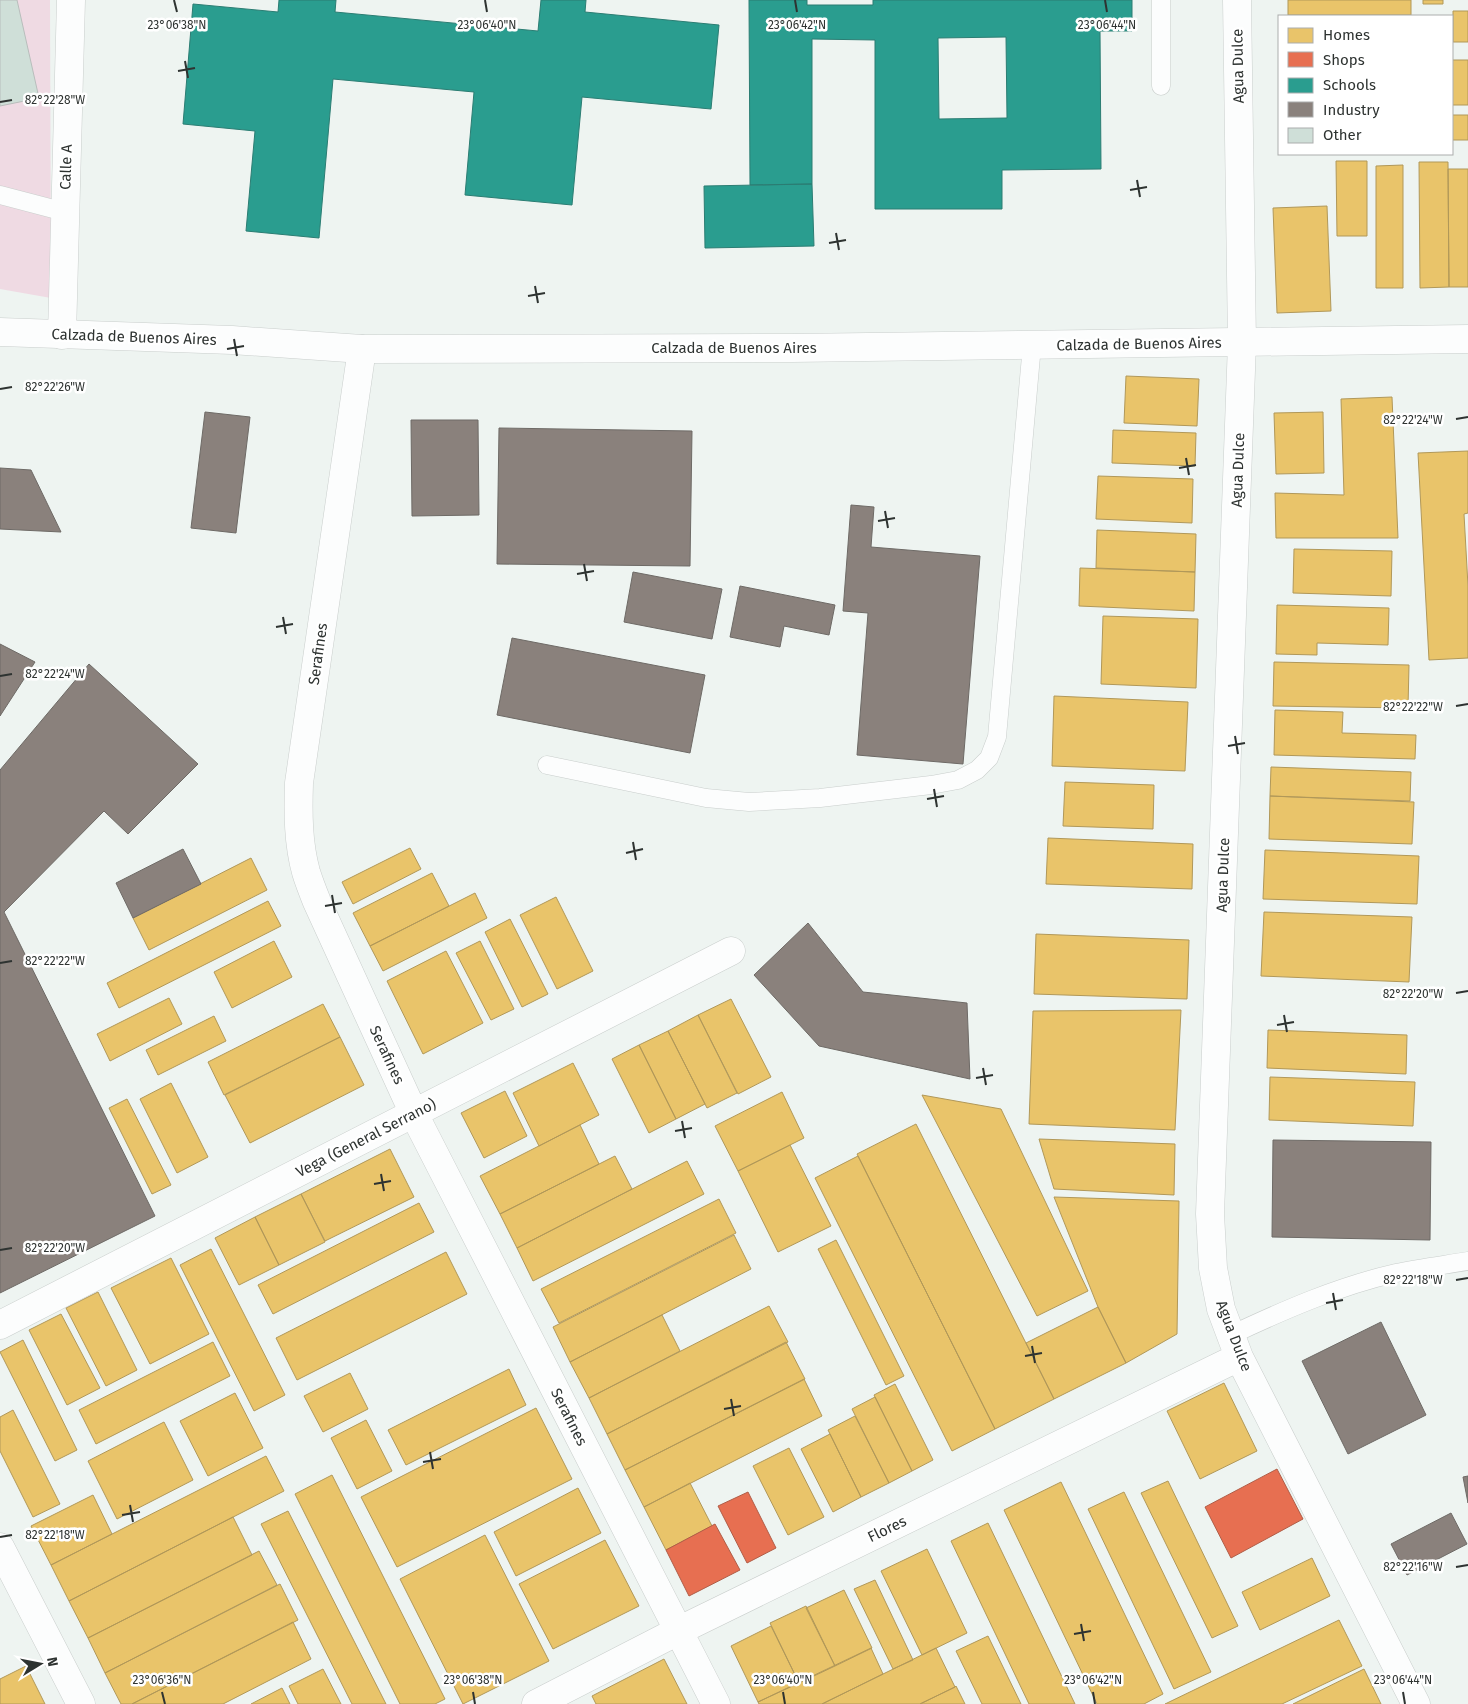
<svg xmlns="http://www.w3.org/2000/svg" width="1468" height="1704" font-family="'Fira Sans',sans-serif">
<style>
.green{fill:#efdae3}
.homes{fill:#e9c46a;stroke:#b19859}
.shops{fill:#e76f51;stroke:#b05d47}
.schools{fill:#2a9d8f;stroke:#2b7d73;fill-rule:evenodd}
.industry{fill:#8a817c;stroke:#6e6a66}
.building{fill:#cfdfd8;stroke:#b8bdbb}
.lines{fill:none;stroke-linecap:round;stroke-linejoin:round}
.service-casing{stroke:#c9cecc;stroke-width:19}
.minor-casing{stroke:#c9cecc;stroke-width:29}
.tertiary-casing{stroke:#c9cecc;stroke-width:29}
.service{stroke:#fcfdfd;stroke-width:18}
.minor{stroke:#fcfdfd;stroke-width:28}
.tertiary{stroke:#fcfdfd;stroke-width:28}
.ticks{fill:none;stroke:#2e3331;stroke-width:2}
.labels{text-anchor:middle;stroke-width:5;stroke-linejoin:round;paint-order:stroke}
.street-label{font-size:15px;fill:#2e3331;stroke:#fff}
.ticks-label{font-size:12px;text-anchor:middle;fill:#2e3331;stroke:#fff;stroke-width:5;stroke-linejoin:round;paint-order:stroke}
</style>
<rect width="100%" height="100%" fill="#eef4f1"/>
<path class="green" d="M0,0h50l1,298 -51,-9z"/>
<path class="homes" d="M1288,0h123v15h-123z
M1423,0h20v4h-20z
M1453,11h15v31h-15z
M1452,60h16v45h-16z
M1452,115h16v25h-16z
M1336,161h31v75h-30z
M1419,162h29l1,125 -29,1z
M1403,165v123h-27v-122z
M1448,169h20v118h-19z
M1327,206l4,105 -54,2 -4,-105z
M1126,376l73,3 -2,47 -73,-3z
M1392,397l6,141h-122l-1,-45 69,2 -3,-96z
M1323,412l1,61 -48,1 -2,-61z
M1113,430l83,3 -1,33 -83,-3z
M1468,451v62l-4,1 4,72v72l-39,2 -11,-207z
M1098,476l95,3 -1,44 -96,-4z
M1097,530l99,4 -1,38 -99,-4z
M1294,549l98,2 -1,45 -98,-3z
M1080,568l115,4 -1,39 -115,-5z
M1277,605l112,3 -1,37 -71,-2v12l-41,-1z
M1103,616l95,3 -2,69 -95,-4z
M1274,662l135,3 -1,43 -135,-2z
M1054,696l134,6 -3,69 -133,-5z
M1275,710l68,2 -1,21 74,2 -1,24 -141,-4z
M1271,767l140,5 -1,29 -140,-5z
M1065,782l89,3 -1,44 -90,-3z
M1270,796l144,6 -2,42 -143,-5z
M1048,838l145,6 -1,45 -146,-5z
M410,848l11,21 -68,35 -11,-22z
M1265,850l154,6 -2,48 -154,-5z
M251,858l16,32 -118,60 -16,-32z
M432,873l17,33 -79,40 -17,-33z
M475,893l12,25 -104,53 -13,-25z
M556,897l37,74 -36,18 -37,-74z
M268,901l13,25 -162,82 -12,-25z
M1264,912l148,5 -3,65 -148,-6z
M510,919l38,75 -26,13 -37,-75z
M1036,934l153,6 -2,59 -153,-5z
M274,941l18,36 -60,31 -18,-36z
M480,941l34,68 -23,11 -35,-67z
M446,951l37,72 -60,31 -36,-73z
M169,998l13,26 -72,37 -13,-27z
M731,999l40,78 -33,17 -40,-79z
M323,1004l17,33 -116,58 -16,-33z
M1181,1010l-6,120 -146,-6 4,-113z
M698,1015l39,78 -30,15 -39,-77z
M214,1016l12,25 -68,34 -12,-25z
M1268,1030l139,5 -1,39 -139,-6z
M668,1031l37,73 -29,15 -37,-74z
M340,1037l24,48 -114,58 -25,-48z
M639,1045l37,74 -27,14 -37,-74z
M573,1063l26,52 -60,31 -26,-53z
M1270,1077l145,5 -2,44 -144,-6z
M171,1083l37,74 -31,16 -37,-74z
M505,1091l22,45 -43,22 -23,-45z
M782,1092l22,46 -66,33 -23,-45z
M922,1095l79,14 87,182 -51,25z
M127,1099l44,86 -19,9 -43,-86z
M916,1124l138,275 -59,30 -138,-275z
M580,1125l19,39 -99,50 -20,-38z
M1039,1139l136,5 -1,51 -120,-6z
M790,1145l41,81 -53,26 -40,-81z
M390,1149l24,48 -89,44 -24,-47z
M615,1156l17,33 -115,59 -17,-34z
M858,1156l137,273 -43,22 -137,-273z
M687,1161l17,33 -171,87 -16,-33z
M301,1194l24,48 -46,23 -24,-48z
M1054,1197l125,4 -2,133 -51,29 -28,-56z
M719,1199l17,34 -177,90 -18,-34z
M419,1203l15,29 -161,82 -15,-29z
M255,1217l24,48 -40,20 -24,-47z
M734,1235l17,34 -181,93 -17,-35z
M836,1240l68,136 -18,9 -68,-136z
M211,1249l74,146 -31,16 -74,-146z
M446,1252l21,42 -170,86 -21,-42z
M171,1258l38,76 -59,30 -39,-76z
M98,1292l39,78 -31,16 -40,-78z
M769,1306l19,36 -181,92 -18,-36z
M1098,1307l28,56 -72,36 -28,-56z
M61,1314l39,74 -33,17 -38,-75z
M662,1315l18,36 -91,47 -19,-36z
M23,1340l54,110 -22,11 -55,-109z
M213,1342l17,34 -134,68 -17,-34z
M786,1342l19,37 -180,91 -18,-36z
M509,1369l17,36 -120,60 -18,-35z
M350,1373l18,36 -45,23 -19,-36z
M804,1379l18,37 -178,91 -19,-37z
M1224,1383l33,68 -57,28 -33,-68z
M895,1384l38,76 -21,11 -38,-76z
M235,1393l28,55 -55,28 -28,-55z
M875,1397l37,74 -23,12 -37,-74z
M536,1408l36,71 -175,88 -36,-70z
M13,1410l47,94 -27,13 -33,-66v-34z
M855,1416l34,67 -28,14 -33,-67z
M366,1420l26,51 -35,18 -26,-51z
M164,1422l29,58 -76,39 -29,-58z
M830,1434l31,63 -28,15 -32,-63z
M789,1448l35,69 -36,18 -35,-69z
M266,1456l18,35 -215,110 -18,-36z
M332,1475l113,224 -10,5h-35l-105,-210z
M1168,1481l70,145 -26,12 -71,-145z
M1061,1482l102,212 -19,10h-47l-93,-194z
M690,1483l22,43 -46,24 -22,-43z
M578,1488l23,45 -85,43 -22,-44z
M1124,1492l87,180 -37,17 -86,-180z
M93,1495l19,39 -61,31 -20,-39z
M288,1511l98,193h-34l-91,-180z
M233,1517l19,38 -164,83 -19,-37z
M988,1523l87,181h-46l-78,-163z
M485,1535l64,126 -86,43 -63,-125z
M605,1540l34,66 -86,43 -34,-65z
M927,1549l40,84 -45,22 -41,-84z
M259,1551l18,34 -172,88 -17,-35z
M1312,1558l18,38 -70,34 -18,-38z
M875,1580l38,80 -20,9 -39,-80z
M280,1584l18,36 -166,84h-11l-16,-31z
M844,1590l28,58 -37,18 -29,-58z
M806,1606l29,60 -36,17 -29,-60z
M1339,1620l23,46 -80,38h-117z
M293,1622l18,37 -88,45h-91z
M771,1626l28,57 -41,19 -27,-56z
M988,1636l33,68h-39l-26,-53z
M871,1648l12,26 -61,30h-63l-1,-2z
M936,1648l19,39 -35,17h-98z
M664,1659l23,45h-91l-4,-8z
M26,1666l19,38h-45v-25z
M323,1669l18,35h-43l-9,-18z
M1364,1669l17,35h-88z
M956,1686l9,18h-45l35,-17z
M282,1688l8,16h-39z"/>
<path class="shops" d="M1277,1469l26,50 -72,39 -26,-51z
M748,1492l28,56 -29,15 -29,-57z
M715,1524l25,46 -51,26 -23,-46z"/>
<path class="schools" d="M279,0h57l-1,12 203,19 3,-31h45l-1,12 134,13 -8,84 -129,-12 -10,108 -107,-10 9,-103 -141,-13 -14,159 -73,-7 9,-100 -72,-7 10,-120 85,8z
M749,0h58v5h66v-5h259v31h-32l1,138 -99,1v39h-127v-169l-63,-1v145l-62,1zM1006,37l1,81 -68,1 -1,-81z
M812,184l2,62 -109,2 -1,-62z"/>
<path class="industry" d="M205,412l45,5 -14,116 -45,-5z
M411,420h67l1,95 -67,1z
M499,428l193,3 -2,135 -193,-2z
M0,468l31,2 30,62 -61,-3z
M851,505l23,2 -3,40 109,9 -17,208 -106,-9 11,-142 -25,-2z
M633,572l89,17 -10,50 -88,-17z
M740,586l95,19 -6,30 -45,-9 -4,21 -50,-10z
M512,638l193,37 -15,78 -193,-38z
M0,644l35,18 -35,54z
M89,664l109,100 -70,70 -24,-23 -100,101 151,304 -155,77v-523z
M183,849l18,35 -68,34 -17,-35z
M808,923l55,69 104,11 3,76 -151,-33 -65,-71z
M1273,1140l158,2 -1,98 -158,-3z
M1381,1322l45,93 -78,39 -46,-93z
M1468,1476v27l-5,-26z
M1451,1513l16,31 -60,31 -16,-31z"/>
<path class="building" d="M0,0h17l22,98 -39,8z"/>
<g class="lines">
<defs>
<path id="service" d="M1161,0v86
M0,195l65,17
M547,765l159,33 43,4 71,-4 111,-13 27,-5 19,-10 12,-12 8,-21 35,-392
M1231,1335c53,-25 108,-49 165,-62 24,-5 48,-8 72,-12"/>
<path id="minor" d="M1237,0l5,343 -32,871 3,54 8,41 18,48 177,347
M62,335l9,-335
M362,349l-63,434c-1,30 -1,60 7,89 3,10 7,20 11,30l97,212 302,590
M0,1325l731,-374
M0,1547l81,157
M536,1704l142,-73 561,-274"/>
<path id="tertiary" d="M0,332l232,8 130,9 430,-1 676,-9"/>
</defs>
<use href="#service" class="service-casing"/>
<use href="#minor" class="minor-casing"/>
<use href="#tertiary" class="tertiary-casing"/>
<use href="#service" class="service"/>
<use href="#minor" class="minor"/>
<use href="#tertiary" class="tertiary"/>
</g>
<path class="ticks" d="M174,0l3,12M485,0l2,12M795,0l2,12M1105,0l2,12M185,61l3,17M178,71l17,-3M0,102l12,-2M1137,180l3,17M1130,190l17,-3M836,233l3,17M829,243l17,-3M535,286l3,17M528,296l17,-3M234,339l3,17M227,349l17,-3M0,389l12,-2M1456,419l12,-2M1186,458l3,17M1179,468l17,-3M885,511l3,17M878,521l17,-3M584,564l3,17M577,574l17,-3M283,617l3,17M276,627l17,-3M0,676l12,-2M1456,706l12,-2M1235,736l3,18M1228,746l17,-3M934,789l3,18M927,799l17,-3M633,842l3,18M626,853l17,-4M332,895l3,18M325,906l17,-3M0,963l12,-2M1456,993l12,-2M1284,1015l3,17M1277,1025l17,-3M983,1068l3,17M976,1078l17,-3M682,1121l3,17M675,1131l17,-3M381,1174l3,17M374,1184l17,-3M0,1250l12,-2M1456,1280l12,-2M1333,1293l3,17M1326,1303l17,-3M1032,1346l3,17M1025,1356l17,-3M731,1399l3,17M724,1409l17,-3M430,1452l3,17M423,1462l18,-3M130,1505l3,17M122,1515l18,-3M0,1537l12,-2M1456,1567l12,-2M1081,1624l3,17M1074,1634l17,-3M162,1692l3,12M473,1692l2,12M783,1692l2,12M1093,1692l2,12M1403,1692l2,12"/>
<g class="labels">
<g class="street-label">
<text transform="translate(1238 66) rotate(-91)" y="5">Agua Dulce</text>
<text transform="translate(66 167) rotate(-88)" y="5">Calle A</text>
<text transform="translate(134 337) rotate(2)" y="5">Calzada de Buenos Aires</text>
<text transform="translate(1139 344) rotate(-1)" y="5">Calzada de Buenos Aires</text>
<text x="734" y="353">Calzada de Buenos Aires</text>
<text transform="translate(1238 470) rotate(-88)" y="5">Agua Dulce</text>
<text transform="translate(318 654) rotate(-82)" y="5">Serafines</text>
<text transform="translate(1223 875) rotate(-88)" y="5">Agua Dulce</text>
<text transform="translate(387 1055) rotate(65)" y="5">Serafines</text>
<text transform="translate(366 1138) rotate(-27)" y="5">Vega (General Serrano)</text>
<text transform="translate(1234 1336) rotate(69)" y="5">Agua Dulce</text>
<text transform="translate(569 1417) rotate(63)" y="5">Serafines</text>
<text transform="translate(887 1529) rotate(-26)" y="5">Flores</text>
</g>
</g>
<g class="ticks-label">
<text x="177" y="29">23°06'38"N</text>
<text x="487" y="29">23°06'40"N</text>
<text x="797" y="29">23°06'42"N</text>
<text x="1107" y="29">23°06'44"N</text>
<text x="55" y="104">82°22'28"W</text>
<text x="55" y="391">82°22'26"W</text>
<text x="1413" y="424">82°22'24"W</text>
<text x="55" y="678">82°22'24"W</text>
<text x="1413" y="711">82°22'22"W</text>
<text x="55" y="965">82°22'22"W</text>
<text x="1413" y="998">82°22'20"W</text>
<text x="55" y="1252">82°22'20"W</text>
<text x="1413" y="1284">82°22'18"W</text>
<text x="55" y="1539">82°22'18"W</text>
<text x="1413" y="1571">82°22'16"W</text>
<text x="162" y="1684">23°06'36"N</text>
<text x="473" y="1684">23°06'38"N</text>
<text x="783" y="1684">23°06'40"N</text>
<text x="1093" y="1684">23°06'42"N</text>
<text x="1403" y="1684">23°06'44"N</text>
</g>
<rect x="1278" y="15" width="175" height="140" fill="#ffffff" stroke="#abadad"/>
<rect x="1288" y="28" width="25" height="15" fill="#e9c46a" stroke="#abadad"/>
<text x="1323" y="40" font-size="15" fill="#2e3331">Homes</text>
<rect x="1288" y="52" width="25" height="15" fill="#e76f51" stroke="#abadad"/>
<text x="1323" y="65" font-size="15" fill="#2e3331">Shops</text>
<rect x="1288" y="78" width="25" height="15" fill="#2a9d8f" stroke="#abadad"/>
<text x="1323" y="90" font-size="15" fill="#2e3331">Schools</text>
<rect x="1288" y="102" width="25" height="15" fill="#8a817c" stroke="#abadad"/>
<text x="1323" y="115" font-size="15" fill="#2e3331">Industry</text>
<rect x="1288" y="128" width="25" height="15" fill="#cfdfd8" stroke="#abadad"/>
<text x="1323" y="140" font-size="15" fill="#2e3331">Other</text>
<g transform="translate(40 1664) rotate(80)" stroke="#ffffff" stroke-width="4" paint-order="stroke">
<path d="M0-4L9 19L0 12L-9 19Z" fill="#2e3331"/>
<text y="-8" font-size="14" font-weight="bold" text-anchor="middle" fill="#2e3331">N</text>
</g>
</svg>
